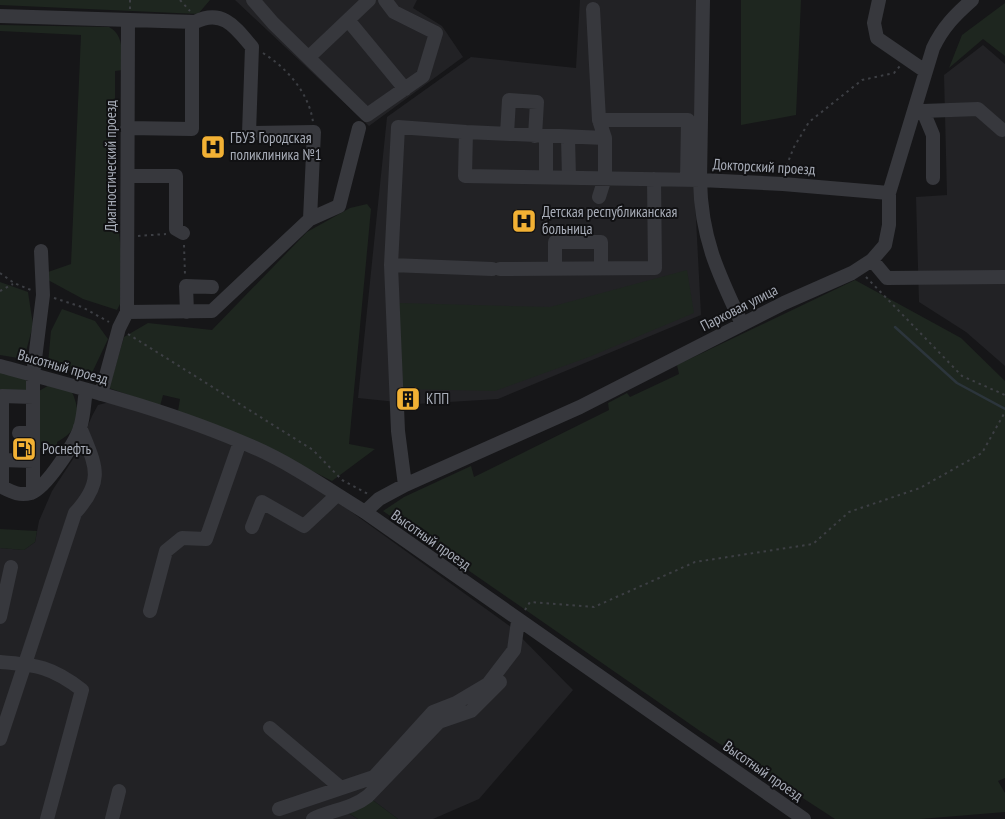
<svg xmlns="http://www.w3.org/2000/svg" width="1005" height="819" font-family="'PT Sans Narrow',sans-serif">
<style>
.built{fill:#222225}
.green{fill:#1e261f}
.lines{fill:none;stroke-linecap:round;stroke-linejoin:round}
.stream{stroke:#2c353c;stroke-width:2.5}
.path{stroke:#3d3f44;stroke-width:2;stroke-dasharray:2.5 4;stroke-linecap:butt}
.minor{stroke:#37383d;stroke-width:14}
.labels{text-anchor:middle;stroke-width:4;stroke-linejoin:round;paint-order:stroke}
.poi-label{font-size:15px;fill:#a8adb8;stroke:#111113;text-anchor:start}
.street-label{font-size:15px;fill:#a8adb8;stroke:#111113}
</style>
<rect width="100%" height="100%" fill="#161618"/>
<path class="built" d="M235,0h182l-4,8 29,18 21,31 -94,69z
M580,0h117l-3,180 7,135 -203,84 -82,5 -58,-6 29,-281 84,-60 105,11z
M983,45l22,19v302l-39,-34 -47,-30 -3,-105 31,-2 -3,-120z
M113,401l140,50 50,29 43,28 165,119 62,63 -94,109 -46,20h-35l-28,-21 -22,15 10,6h-358v-271l24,2 11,-8 4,-21 13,-30 23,-35 17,-40 6,-11z"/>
<path class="green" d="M0,0h210l-12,14 -198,-9z
M741,0h60l-5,115 -55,10z
M1005,3v53l-22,-17 -34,29 13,-33z
M0,25l109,2c16,8 12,28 14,43l-8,1v158l4,4 2,18 -1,53 -3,6 -34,-11 -35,-19v-8l23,-8 10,-229 -81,-4z
M367,204l4,5 -22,235 26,5 -43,32 -91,-46 -63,-24 2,-12 -17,-4 -3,11 -51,-18 15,-51 24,-14 64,7 95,-98 43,-24z
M687,270l7,43 -105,44 -94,34 -92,-2 -4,-86 151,4z
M855,280l106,58 44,43v397l-7,3 7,12v19l-85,7h-85l-135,-88 -317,-220 21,-14 67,-31 3,11 135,-67 -1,-7 19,-10 3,4 49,-23 -2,-9z
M0,282l28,10 5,33 -9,34 -24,-4z
M62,309l33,12 13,18 -18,38 -42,-13 3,-33z
M0,371l26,7 2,11 -3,6 -25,-3z
M51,384l20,6c11,23 9,40 -14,52v6h-21l3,-57z
M0,529l37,2 -2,11 -11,8 -24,-2z
M370,798l28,21h-40l-11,-7z"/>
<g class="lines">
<path class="stream" d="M895,327l62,56 48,26"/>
<path class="path" d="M130,0v10
M180,0l10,11
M263,53c24,15 46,40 50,69
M784,172l10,-25 15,-25 53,-42 32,-7 6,-7
M138,236l28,-2
M184,245l1,30
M0,273l14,10 17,7
M866,277l96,99 43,19
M0,291l13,-7
M54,298l28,9 27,15
M128,334l185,116 29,30 26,14
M525,610l5,-8 64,5 101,-45 118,-18 36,-32 71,-24 62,-35 23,-41"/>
<path class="minor" d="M253,0l20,23 94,92 56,-39 13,-43 -42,-21 -9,-12
M879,0l-5,23 3,15 48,33
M593,9l6,111 6,18v40l-6,19
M0,16l195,6c28,-14 41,6 57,25l-3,86 65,-1 -4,87
M348,20l57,69
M309,57l60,-57
M916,111h7l10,24v43
M923,111l55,-2 24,21
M599,120h89l-1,60
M127,128l65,1v-107
M466,132l-1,44 235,4 3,-180
M507,134l2,-34 28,2 -2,34
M546,136v41
M568,137l1,41
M128,176h48v53l7,4
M872,260l15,18 118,-1
M391,265l101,4
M555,268v-26h46v26
M500,269l155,-1 -1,-89
M127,312l85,-1 98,-92 29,-13 20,-78
M187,312l-1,-26 26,1
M742,324c-24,-51 -41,-86 -42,-144l83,4 106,9
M0,366c85,23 172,45 253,81 39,17 76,43 112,65l439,307
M101,394l18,-66 8,-16 1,-292
M33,397l-31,-1v91c10,5 17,9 29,6 15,-5 44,-50 49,-65 4,-12 4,-26 6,-38
M19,433h14
M2,460l31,1
M405,485l-7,-54 -7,-166 7,-138 68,5 139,6
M33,492v-117l10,-80 -2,-44
M365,512l14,-13 26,-14 175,-78 204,-104 68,-30 20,-13 13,-15 4,-20v-32l44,-145c10,-21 22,-33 39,-48
M252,527l10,-25 42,24 33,-31
M150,611l16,-60 16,-13 24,1 34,-97
M0,617l11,-50
M0,662c38,3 52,5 82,28l-35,129
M270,728l71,60
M0,739l75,-226c31,-34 20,-48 5,-86
M279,809l95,-32 59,-65 23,-9 32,-19 26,-34 4,-29
M112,819l7,-28
M313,819c18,-9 39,-10 55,-23l71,-74 32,-11 29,-29"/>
</g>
<defs>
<symbol id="hospital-square" viewBox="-11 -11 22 22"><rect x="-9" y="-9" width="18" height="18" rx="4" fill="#f2b134" stroke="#111113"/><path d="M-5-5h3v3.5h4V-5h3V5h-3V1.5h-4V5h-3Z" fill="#111"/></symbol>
<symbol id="building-square" viewBox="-11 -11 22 22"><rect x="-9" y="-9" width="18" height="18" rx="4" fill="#f2b134" stroke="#111113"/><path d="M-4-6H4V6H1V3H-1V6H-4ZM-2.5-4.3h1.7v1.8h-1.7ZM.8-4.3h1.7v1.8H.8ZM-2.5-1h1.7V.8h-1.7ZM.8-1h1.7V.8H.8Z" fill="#111"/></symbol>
<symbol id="fuel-square" viewBox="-11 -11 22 22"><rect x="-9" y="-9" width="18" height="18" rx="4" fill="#f2b134" stroke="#111113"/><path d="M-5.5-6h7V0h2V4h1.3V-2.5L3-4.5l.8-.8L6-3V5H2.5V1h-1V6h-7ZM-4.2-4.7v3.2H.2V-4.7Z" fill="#111"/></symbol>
</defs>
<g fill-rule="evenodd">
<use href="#hospital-square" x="199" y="133" width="28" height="28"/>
<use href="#hospital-square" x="510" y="207" width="28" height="28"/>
<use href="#building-square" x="394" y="385" width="28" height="28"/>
<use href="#fuel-square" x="10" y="435" width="28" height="28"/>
</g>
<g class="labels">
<g class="poi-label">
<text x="230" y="143">ГБУЗ Городская<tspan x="230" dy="17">поликлиника №1</tspan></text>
<text x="542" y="217">Детская республиканская<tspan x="542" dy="17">больница</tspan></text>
<text x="426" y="404">КПП</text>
<text x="42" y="454">Роснефть</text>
</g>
<g class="street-label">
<text transform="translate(111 166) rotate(-90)" y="5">Диагностический проезд</text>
<text transform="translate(764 167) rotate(3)" y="5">Докторский проезд</text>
<text transform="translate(739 308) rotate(-27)" y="5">Парковая улица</text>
<text transform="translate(63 367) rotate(16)" y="5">Высотный проезд</text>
<text transform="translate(431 540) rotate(35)" y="5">Высотный проезд</text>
<text transform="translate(763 771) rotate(35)" y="5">Высотный проезд</text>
</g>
</g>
</svg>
